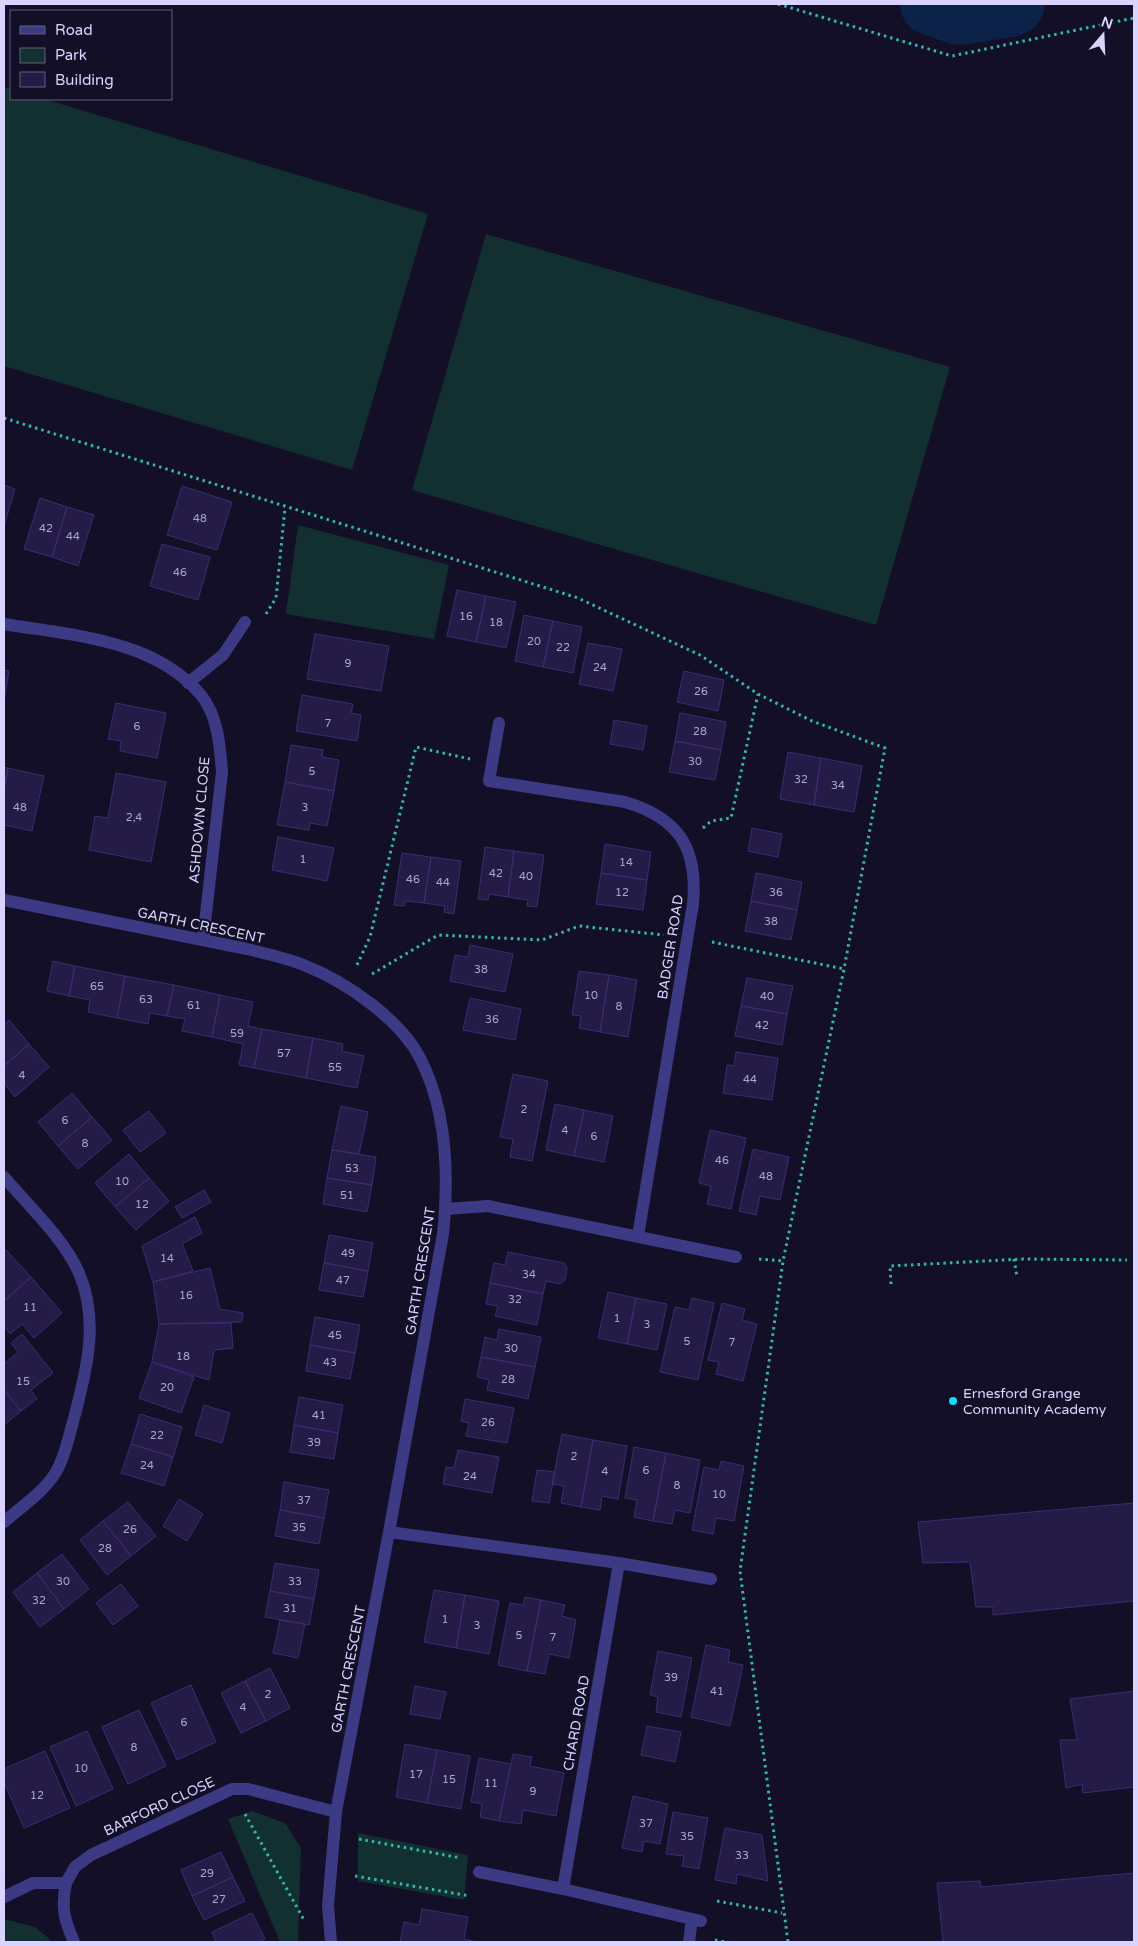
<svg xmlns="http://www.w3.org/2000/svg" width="1138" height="1946" font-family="'Varela Round',sans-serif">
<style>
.green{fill:#12302f}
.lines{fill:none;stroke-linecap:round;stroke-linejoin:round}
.river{stroke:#0c2248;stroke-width:62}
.building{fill:#241b47;stroke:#3b2d73}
.path{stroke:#2fb8b0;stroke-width:3;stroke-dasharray:2.5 4;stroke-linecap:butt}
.lane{stroke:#3d3a85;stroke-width:12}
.street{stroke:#3d3a85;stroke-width:12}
.poi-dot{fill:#00e5ff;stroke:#130f26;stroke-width:2}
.labels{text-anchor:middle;stroke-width:4;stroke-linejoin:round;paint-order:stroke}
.number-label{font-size:11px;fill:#aca6d1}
.street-label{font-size:14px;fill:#d9d4ff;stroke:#130f26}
.poi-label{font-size:14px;fill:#d9d4ff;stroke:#130f26;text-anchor:start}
</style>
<rect width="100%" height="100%" fill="#130f26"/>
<path class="green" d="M4,87l7,2v10h33l384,115 -76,256 -348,-104z
M486,234l464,133 -74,258 -464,-135z
M298,525l151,40 -15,74 -148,-25z
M253,1811l32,12 16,25 -3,94h-18l-52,-123z
M358,1833l110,22 -4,45 -106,-19z
M4,1919l31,8 16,13 -6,2h-41z"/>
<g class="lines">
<path class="river" d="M931,4l28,10 51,-8 4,-2"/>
</g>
<path class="building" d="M4,485l11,4 -11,37z
M182,486l50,16 -15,48 -50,-15z
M40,498l27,9 -15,50 -28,-8z
M67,507l27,8 -16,51 -26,-9z
M162,544l48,13 -12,43 -48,-14z
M457,590l29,6 -10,46 -29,-6z
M486,596l30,6 -10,46 -30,-6z
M524,615l29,6 -10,46 -28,-6z
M553,621l29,6 -9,46 -30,-6z
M315,634l74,12 -8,45 -74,-12z
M588,643l34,6 -9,42 -34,-7z
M4,670l5,1 -5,30z
M684,671l40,9 -6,31 -41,-9z
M302,695l51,9 -2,9 10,2 -4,26 -61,-10z
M116,703l50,10 -9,45 -37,-7 1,-10 -13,-2z
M680,713l46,9 -5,28 -46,-9z
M614,720l33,6 -4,24 -33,-6z
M675,741l46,9 -6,30 -46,-8z
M291,745l32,5 -1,7 17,3 -5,31 -49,-9z
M788,752l33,6 -7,47 -34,-6z
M821,758l41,8 -8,46 -40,-7z
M4,767l4,1 -4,21z
M8,768l36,8 -12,55 -28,-6v-36z
M116,773l50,9 -15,80 -62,-12 6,-34 13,2z
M285,782l49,9 -7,35 -17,-3 -1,7 -32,-5z
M752,828l30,6 -4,23 -30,-6z
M278,837l56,11 -7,33 -55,-11z
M605,844l46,8 -4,28 -46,-7z
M485,847l29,4 -6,46 -19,-3 -1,6 -10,-1z
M514,851l30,4 -7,52 -10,-1 1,-6 -20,-3z
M402,853l29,4 -7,46 -19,-2 -1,5 -10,-1z
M431,857l30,4 -7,53 -10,-2 1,-6 -21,-3z
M601,873l46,7 -4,30 -47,-6z
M756,873l46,9 -5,28 -46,-9z
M751,901l46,9 -6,30 -46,-9z
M470,945l43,9 -8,38 -55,-11 5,-26 13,2z
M53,961l22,5 -6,30 -22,-5z
M75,966l50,10 -8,42 -29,-6 2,-12 -21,-4z
M579,971l30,4 -9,57 -21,-4 2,-12 -9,-1z
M609,975l28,5 -9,57 -28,-5z
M125,976l49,9 -7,31 -17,-3 -2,11 -31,-6z
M747,978l46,8 -6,28 -46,-8z
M174,985l46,10 -8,42 -30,-6 3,-12 -18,-3z
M220,995l33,7 -5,24 14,3 -8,39 -15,-3 4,-21 -31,-7z
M470,998l51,11 -6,31 -52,-10z
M741,1006l46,8 -5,31 -47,-9z
M9,1020l20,24 -25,22v-41z
M262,1029l51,9 -7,40 -52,-10z
M313,1038l30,6 -1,7 22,5 -7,32 -51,-10z
M29,1044l20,23 -34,30 -11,-14v-17z
M736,1052l42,6 -6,42 -49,-7 4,-28 7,1z
M513,1074l35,7 -16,80 -22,-4 3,-18 -13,-2z
M72,1093l20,24 -34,29 -20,-24z
M555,1104l29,6 -10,46 -28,-6z
M341,1106l27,6 -9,42 -27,-4z
M584,1110l29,6 -9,46 -30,-6z
M149,1111l17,22 -26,19 -17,-22z
M92,1117l20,23 -34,29 -20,-23z
M710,1130l36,8 -15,71 -24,-5 4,-18 -12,-3z
M753,1149l36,8 -9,43 -20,-4 -4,19 -17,-4z
M332,1150l44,7 -4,28 -45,-7z
M129,1154l20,24 -34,29 -20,-24z
M149,1178l20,23 -33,29 -21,-23z
M327,1178l45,7 -5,27 -44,-8z
M204,1190l7,12 -29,16 -7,-11z
M195,1217l7,16 -20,11 11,27 -40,11 -11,-36z
M329,1235l44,8 -5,28 -44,-8z
M4,1248l27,29 -27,24z
M508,1252l56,11 3,5 -2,12 -5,4 -14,-3 -3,13 -53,-11 4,-20 11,2z
M324,1263l44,8 -5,26 -44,-7z
M210,1268l10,41 23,4 -1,9 -83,2 -6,-42z
M31,1277l31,36 -28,25 -12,-14 -12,10 -6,-8v-25z
M490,1283l53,11 -6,31 -42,-9 3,-10 -12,-2z
M608,1292l28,6 -9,46 -29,-6z
M636,1298l31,6 -10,46 -30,-6z
M692,1298l22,5 -16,77 -38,-8 15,-65 14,3z
M722,1303l23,6 -3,11 15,4 -14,57 -27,-7 3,-12 -11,-2z
M315,1317l45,8 -5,28 -45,-8z
M231,1323l2,25 -19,2 -5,30 -57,-18 7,-38z
M499,1329l42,8 -6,30 -54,-10 4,-20 12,3z
M22,1334l31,39 -22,17 6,9 -16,12 -17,-21v-26l14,-12 -7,-9z
M310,1345l45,8 -5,26 -44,-8z
M481,1357l54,10 -7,32 -41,-9 2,-10 -12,-3z
M152,1362l42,15 -13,36 -42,-15z
M4,1390l17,21 -17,14z
M299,1397l44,8 -5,28 -44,-8z
M465,1399l49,9 -7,35 -41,-7 3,-13 -8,-2z
M204,1405l26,8 -8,30 -27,-8z
M140,1414l42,13 -9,30 -42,-13z
M294,1425l44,8 -4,26 -44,-7z
M562,1434l31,6 -12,67 -20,-4 3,-17 -12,-2z
M593,1440l34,6 -9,53 -16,-3 -2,14 -19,-3z
M131,1444l42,13 -9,29 -43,-13z
M634,1447l32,6 -13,68 -19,-4 3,-17 -12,-2z
M458,1450l41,7 -7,36 -49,-9 3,-17 8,1z
M666,1453l34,7 -10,53 -15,-3 -3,14 -19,-3z
M721,1461l23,5 -10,55 -18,-3 -3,16 -21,-4 12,-63 15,3z
M537,1470l18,2 -6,31 -17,-2z
M284,1482l45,8 -5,28 -44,-8z
M179,1499l24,15 -16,27 -24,-15z
M128,1502l28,34 -25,20 -28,-35z
M1134,1503v98l-141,14v-8h-17l-6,-45 -47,1 -5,-41z
M280,1510l44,8 -5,26 -44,-8z
M103,1521l28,35 -24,19 -27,-35z
M62,1554l27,35 -25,20 -27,-36z
M275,1563l44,7 -5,29 -44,-8z
M37,1573l27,36 -24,18 -27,-35z
M121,1584l17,22 -25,19 -17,-22z
M434,1590l31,5 -9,53 -32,-6z
M270,1591l44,8 -5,26 -44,-8z
M465,1595l34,6 -10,53 -33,-6z
M525,1597l16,3 -14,71 -29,-6 12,-62 13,2z
M541,1600l24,5 -3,11 14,4 -7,38 -20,-4 -4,20 -18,-3z
M280,1620l25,4 -7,34 -25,-5z
M706,1645l24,5 -2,12 15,3 -13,61 -39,-9z
M658,1651l34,7 -11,59 -25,-5 2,-15 -8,-2z
M270,1668l20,40 -24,13 -21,-40z
M245,1681l21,40 -25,12 -20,-40z
M191,1685l25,57 -39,18 -26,-57z
M415,1686l31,6 -6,27 -30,-5z
M1134,1691v96l-51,6 -1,-9 -16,4 -6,-48h17l-7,-41z
M139,1710l27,56 -38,18 -26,-57z
M647,1726l34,6 -6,30 -34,-7z
M87,1731l26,58 -37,17 -26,-59z
M405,1744l32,6 -10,53 -31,-6z
M437,1750l33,6 -9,53 -34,-6z
M45,1751l25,57 -46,20 -20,-46v-13z
M513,1754l19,3 -2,9 34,7 -8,43 -33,-6 -2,14 -22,-3z
M479,1758l32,6 -12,57 -19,-4 2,-13 -11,-2z
M633,1796l35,8 -8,40 -16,-3 -2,11 -20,-4z
M673,1812l35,6 -9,51 -17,-3 2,-10 -18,-2z
M725,1828l37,7 6,46 -31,-7 -1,10 -21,-4z
M221,1852l12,25 -41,19 -11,-26z
M1134,1873v69h-191l-6,-59 43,-2 1,6z
M233,1877l12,24 -41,19 -12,-24z
M422,1909l46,8 -4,22 13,3h-77l4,-20 15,3z
M252,1913l13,26 -7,3h-42l-4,-10z"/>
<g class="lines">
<path class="path" d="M778,4l174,52 182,-38
M4,418l574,180 122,57 58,39 54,27 73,27 -41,221 -61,292 -43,310 48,371
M266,614l10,-16 9,-90
M703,828l8,-7 20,-3 27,-124
M712,942l132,27
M357,965l13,-28 46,-190 54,12
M372,974l66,-39 104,5 37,-14 85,9
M759,1259l24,2
M1014,1259l3,18
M891,1284l-1,-18 132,-7 105,1
M245,1814l59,106
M359,1839l102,19
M355,1876l115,20
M717,1901l65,12
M715,1940l10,2"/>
<path class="lane" d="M689,1942l3,-23"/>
<path class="street" d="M4,624c66,11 150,15 197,71 17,21 19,51 21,77l-19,168
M188,683l35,-28 22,-33
M499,723l-10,58 136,21c54,16 73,46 68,102l-55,332
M4,900l243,49c20,5 40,9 59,17 40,16 94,53 114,92 27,52 29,118 23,176l-54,298 -53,280 -8,94 3,36
M4,1177c23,27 61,63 75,96 21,49 7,100 -6,149 -5,17 -8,35 -17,50 -12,20 -35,35 -52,50
M446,1209l42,-3 248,51
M389,1532l230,31 92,16
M479,1872l84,17 138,32
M66,1883c-5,25 -2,36 8,59
M563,1889l56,-326
M4,1897l29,-14h33l9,-16 16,-12 141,-66h16l88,23"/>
</g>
<circle class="poi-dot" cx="953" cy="1401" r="5"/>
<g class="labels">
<g class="number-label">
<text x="200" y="522">48</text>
<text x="46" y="532">42</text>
<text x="73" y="540">44</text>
<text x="180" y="576">46</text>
<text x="466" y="620">16</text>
<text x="496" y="626">18</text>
<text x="534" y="645">20</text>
<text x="563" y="651">22</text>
<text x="348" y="667">9</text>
<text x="600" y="671">24</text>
<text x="701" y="695">26</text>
<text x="328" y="727">7</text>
<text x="137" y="730">6</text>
<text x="700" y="735">28</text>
<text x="695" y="765">30</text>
<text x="312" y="775">5</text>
<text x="801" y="783">32</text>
<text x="838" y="789">34</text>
<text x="20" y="811">48</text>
<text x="305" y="811">3</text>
<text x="134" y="821">2,4</text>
<text x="303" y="863">1</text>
<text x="626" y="866">14</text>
<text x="496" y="877">42</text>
<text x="526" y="880">40</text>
<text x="413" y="883">46</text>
<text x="443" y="886">44</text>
<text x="622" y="896">12</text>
<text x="776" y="896">36</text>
<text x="771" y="925">38</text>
<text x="481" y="973">38</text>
<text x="97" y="990">65</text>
<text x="591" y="999">10</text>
<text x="767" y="1000">40</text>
<text x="146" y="1003">63</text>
<text x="194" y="1009">61</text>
<text x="619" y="1010">8</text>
<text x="492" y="1023">36</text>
<text x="762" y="1029">42</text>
<text x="237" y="1037">59</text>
<text x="284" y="1057">57</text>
<text x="335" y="1071">55</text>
<text x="22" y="1079">4</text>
<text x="750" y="1083">44</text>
<text x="524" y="1113">2</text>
<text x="65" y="1124">6</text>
<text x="565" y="1134">4</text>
<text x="594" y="1140">6</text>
<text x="85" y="1147">8</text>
<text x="722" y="1164">46</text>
<text x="352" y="1172">53</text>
<text x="766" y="1180">48</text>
<text x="122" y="1185">10</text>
<text x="347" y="1199">51</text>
<text x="142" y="1208">12</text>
<text x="348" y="1257">49</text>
<text x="167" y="1262">14</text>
<text x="529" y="1278">34</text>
<text x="343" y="1284">47</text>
<text x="186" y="1299">16</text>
<text x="515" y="1303">32</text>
<text x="30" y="1311">11</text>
<text x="617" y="1322">1</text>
<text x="647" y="1328">3</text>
<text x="335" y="1339">45</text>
<text x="687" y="1345">5</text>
<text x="732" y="1346">7</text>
<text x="511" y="1352">30</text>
<text x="183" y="1360">18</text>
<text x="330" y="1366">43</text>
<text x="508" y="1383">28</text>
<text x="23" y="1385">15</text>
<text x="167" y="1391">20</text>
<text x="319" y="1419">41</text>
<text x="488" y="1426">26</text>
<text x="157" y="1439">22</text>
<text x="314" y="1446">39</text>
<text x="574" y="1460">2</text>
<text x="147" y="1469">24</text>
<text x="646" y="1474">6</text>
<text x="605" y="1475">4</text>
<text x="470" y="1480">24</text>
<text x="677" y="1489">8</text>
<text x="719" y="1498">10</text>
<text x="304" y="1504">37</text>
<text x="299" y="1531">35</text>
<text x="130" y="1533">26</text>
<text x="105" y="1552">28</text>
<text x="63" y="1585">30</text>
<text x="295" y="1585">33</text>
<text x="39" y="1604">32</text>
<text x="290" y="1612">31</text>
<text x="445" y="1623">1</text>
<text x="477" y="1629">3</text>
<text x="519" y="1639">5</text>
<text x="553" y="1641">7</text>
<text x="671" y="1681">39</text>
<text x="717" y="1695">41</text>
<text x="268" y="1698">2</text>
<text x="243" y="1711">4</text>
<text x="184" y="1726">6</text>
<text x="134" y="1751">8</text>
<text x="81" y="1772">10</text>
<text x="416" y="1778">17</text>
<text x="449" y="1783">15</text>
<text x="491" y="1787">11</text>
<text x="533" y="1795">9</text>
<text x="37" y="1799">12</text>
<text x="646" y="1827">37</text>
<text x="687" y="1840">35</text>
<text x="742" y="1859">33</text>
<text x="207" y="1877">29</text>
<text x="219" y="1903">27</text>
</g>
<g class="street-label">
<text transform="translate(199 820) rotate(-85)" y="5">ASHDOWN CLOSE</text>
<text transform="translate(201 925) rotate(12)" y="5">GARTH CRESCENT</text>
<text transform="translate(670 947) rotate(-81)" y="5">BADGER ROAD</text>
<text transform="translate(420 1271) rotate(-81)" y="5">GARTH CRESCENT</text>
<text transform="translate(348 1669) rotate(-79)" y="5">GARTH CRESCENT</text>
<text transform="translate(576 1723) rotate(-80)" y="5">CHARD ROAD</text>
<text transform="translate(159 1806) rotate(-25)" y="5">BARFORD CLOSE</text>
</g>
<g class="poi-label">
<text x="963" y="1398">Ernesford Grange<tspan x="963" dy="16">Community Academy</tspan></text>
</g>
</g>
<rect width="1138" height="1946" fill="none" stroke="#d9d4ff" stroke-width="10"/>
<rect x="10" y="10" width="162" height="90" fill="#130f26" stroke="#625e7d"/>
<rect x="20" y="26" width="25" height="8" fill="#3d3a85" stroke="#625e7d"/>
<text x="55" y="35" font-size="15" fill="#d9d4ff">Road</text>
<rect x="20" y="48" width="25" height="15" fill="#12302f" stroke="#625e7d"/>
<text x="55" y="60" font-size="15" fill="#d9d4ff">Park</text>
<rect x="20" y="72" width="25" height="15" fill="#241b47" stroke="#625e7d"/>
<text x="55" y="85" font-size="15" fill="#d9d4ff">Building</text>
<g transform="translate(1103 35) rotate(19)" stroke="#130f26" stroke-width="4" paint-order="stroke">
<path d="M0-4L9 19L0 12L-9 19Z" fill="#d9d4ff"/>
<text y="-8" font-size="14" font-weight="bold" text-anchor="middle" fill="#d9d4ff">N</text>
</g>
</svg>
